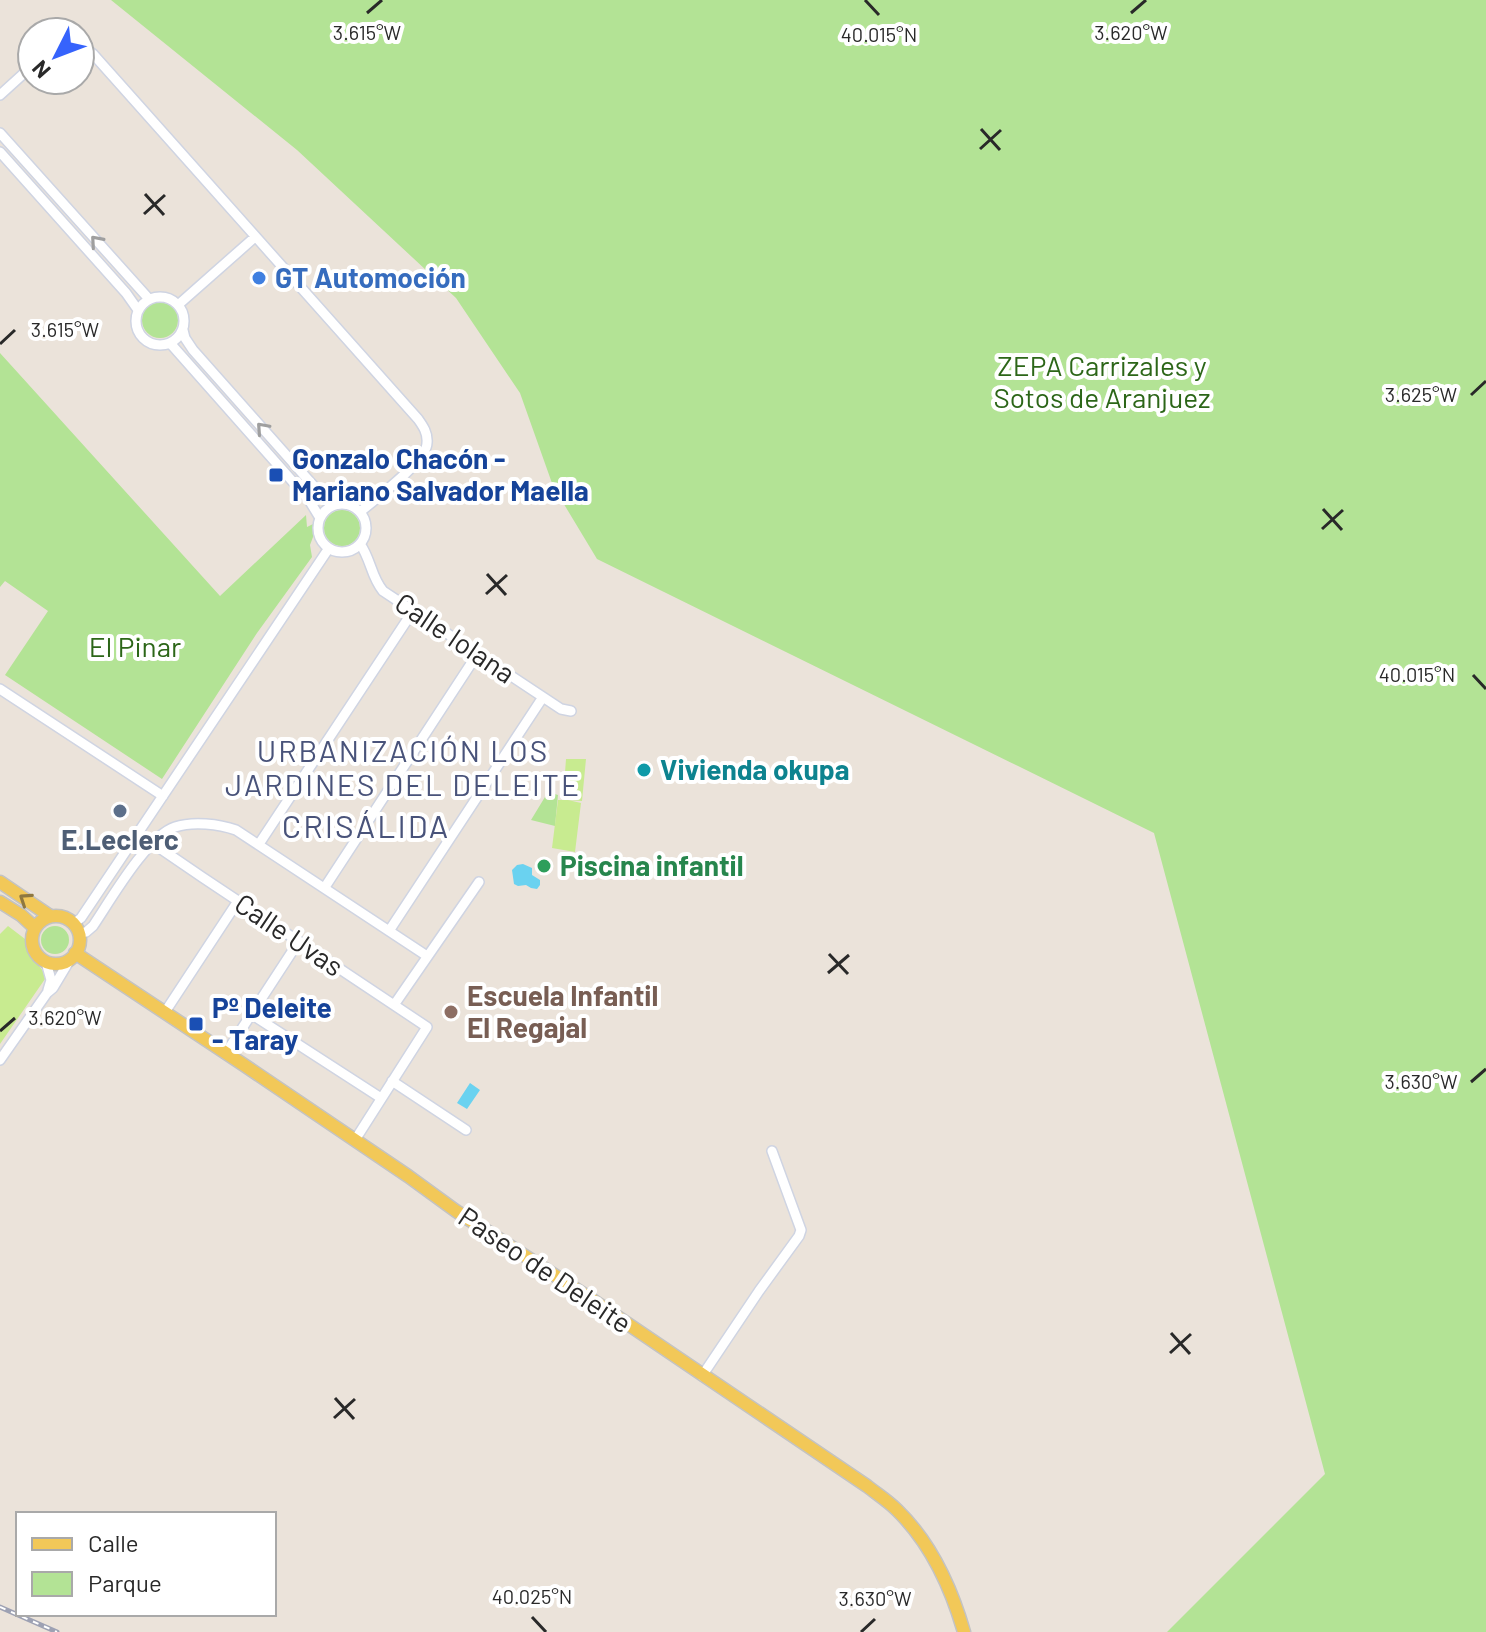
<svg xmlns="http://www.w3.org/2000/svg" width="1486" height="1632" font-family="Barlow,sans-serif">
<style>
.green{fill:#b3e395}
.pitch{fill:#c8eb90}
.water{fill:#6ad2f0}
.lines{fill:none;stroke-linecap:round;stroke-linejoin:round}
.minor-casing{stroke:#cfd4e2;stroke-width:12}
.major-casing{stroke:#c3c3c3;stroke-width:15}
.minor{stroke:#fff;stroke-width:9}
.major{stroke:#f2c858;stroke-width:12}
.rail-casing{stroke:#9da1b3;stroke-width:5}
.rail{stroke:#fff;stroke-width:2;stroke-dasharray:6;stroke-linecap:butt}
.oneway{stroke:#9f9f9f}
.oneway2{stroke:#8e7840}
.ticks{fill:none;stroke:#292929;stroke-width:3}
.shop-dot{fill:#3f7fe0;stroke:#fff;stroke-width:3}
.transit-dot{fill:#1a4fb4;stroke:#fff;stroke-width:3}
.culture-dot{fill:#0f9aa8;stroke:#fff;stroke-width:3}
.service-dot{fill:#5c6f8a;stroke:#fff;stroke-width:3}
.leisure-dot{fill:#2e9e5b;stroke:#fff;stroke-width:3}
.education-dot{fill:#8d6e63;stroke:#fff;stroke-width:3}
.labels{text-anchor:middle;stroke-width:8;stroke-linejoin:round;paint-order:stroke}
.shop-label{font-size:28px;font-weight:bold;fill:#366cbe;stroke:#fff;text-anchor:start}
.park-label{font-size:28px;fill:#2c6618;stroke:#fff}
.transit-label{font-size:28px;font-weight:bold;fill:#164399;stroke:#fff;text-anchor:start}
.street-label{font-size:28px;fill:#292929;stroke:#fff}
.culture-label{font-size:28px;font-weight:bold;fill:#0d838f;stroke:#fff;text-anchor:start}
.service-label{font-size:28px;font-weight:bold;fill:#4e5e75;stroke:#fff}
.leisure-label{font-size:28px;font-weight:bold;fill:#27864d;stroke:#fff;text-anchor:start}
.education-label{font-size:28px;font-weight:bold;fill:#785e54;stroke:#fff;text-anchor:start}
.neighbourhood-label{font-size:30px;letter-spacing:2px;fill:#49537a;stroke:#fff}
.quarter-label{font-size:32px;letter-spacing:2px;fill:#49537a;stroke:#fff}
.ticks-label{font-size:20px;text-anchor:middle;fill:#292929;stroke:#fff;stroke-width:8;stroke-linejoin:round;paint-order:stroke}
</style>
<rect width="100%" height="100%" fill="#ebe3da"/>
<path class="green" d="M111,0h1375v1632h-319l158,-158 -171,-641 -557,-274 -44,-73 -33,-93 -64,-95 -159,-148z
M142 320a18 18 0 1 1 36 0a18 18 0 1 1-36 0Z
M0,353l220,243 86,-81 1,12 12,-6 -9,24 2,12 -55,76 -95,146 -157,-104 43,-64 -43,-30 -5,6z
M324 528a18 18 0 1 1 36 0a18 18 0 1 1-36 0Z
M548,792l10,3 -3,31 -24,-6z
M41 940a14 14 0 1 1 28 0a14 14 0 1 1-28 0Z"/>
<path class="pitch" d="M566,759h20l-4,42 -14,-1 13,3 -6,49 -23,-4 6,-48h5z
M8,926l17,13 4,14 14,18 2,8 -45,65v-110z"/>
<path class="water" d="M523,864l9,4v7l8,5v5l-3,4 -6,-1 -5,-3 -8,1 -4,-2 -2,-14 5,-5z
M470,1083l10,7 -13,19 -10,-6z"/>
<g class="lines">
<defs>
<path id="minor" d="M80,44l13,10 325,365c5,7 10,14 9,24 0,18 -52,56 -67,69
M0,95l32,-29
M0,133l149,166
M0,152l126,141 12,17
M136 321a24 24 0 1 1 48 0a24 24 0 1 1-48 0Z
M178,305l77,-68
M183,330l2,8 8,12 126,142 17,12
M170,343l139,157 11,18
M318 528a24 24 0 1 1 48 0a24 24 0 1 1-48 0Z
M360,544c11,15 11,33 23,47l178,118 10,2
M0,689l163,107
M154,840l7,9 41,28 225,150 -72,113
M259,844l154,-233
M325,887l153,-234
M73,924l8,-6 248,-370
M389,931l154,-234
M79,933l7,-1 7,-6c17,-25 54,-90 82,-99 18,-6 44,-3 61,3l191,126
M46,962l5,18 -3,10
M394,1005l85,-123
M165,1012l73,-111
M251,1014l130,84
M226,1053l73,-112
M0,1060l47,-67 6,-5 18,-30
M392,1081l74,49
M702,1376l57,-85 40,-55 2,-6 -29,-79"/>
<path id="major" d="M0,882l50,34
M0,902l21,13 14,13
M32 940a24 24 0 1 1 48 0a24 24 0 1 1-48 0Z
M75,953l169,112 164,111 48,35 135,88 276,187c10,8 21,15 30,24 34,33 54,77 67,122"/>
</defs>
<use href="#minor" class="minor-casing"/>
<use href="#major" class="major-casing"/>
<use href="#minor" class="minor"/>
<use href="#major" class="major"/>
<defs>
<path id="rail" d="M0,1607l57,25"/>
</defs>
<use href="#rail" class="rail-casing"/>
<use href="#rail" class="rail"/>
</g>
<defs><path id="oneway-chevron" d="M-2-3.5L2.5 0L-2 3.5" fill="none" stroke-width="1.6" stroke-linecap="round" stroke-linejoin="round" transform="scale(2)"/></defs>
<g class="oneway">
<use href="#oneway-chevron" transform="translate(96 241) rotate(-131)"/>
<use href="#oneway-chevron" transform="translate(262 428) rotate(-132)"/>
</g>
<use class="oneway2" href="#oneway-chevron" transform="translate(25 899) rotate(-146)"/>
<path class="ticks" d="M865,0l14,15M367,13l15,-13M1131,13l15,-13M981,129l19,21M980,149l21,-19M145,194l19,21M144,214l21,-19M0,344l15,-14M1471,395l15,-14M1323,509l19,21M1322,529l21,-19M487,574l19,21M486,594l21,-19M1473,675l13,14M829,954l19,20M828,973l21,-18M0,1031l15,-13M1471,1082l15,-13M1171,1333l19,21M1170,1353l21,-19M335,1398l19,21M334,1418l21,-19M532,1617l14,15M861,1632l14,-13"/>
<circle class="shop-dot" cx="259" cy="278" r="8"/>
<g class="transit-dot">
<rect x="268" y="467" width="16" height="16" rx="4"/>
<rect x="188" y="1016" width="16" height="16" rx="4"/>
</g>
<circle class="culture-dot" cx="644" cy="770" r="8"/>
<circle class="service-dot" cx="120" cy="811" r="8"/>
<circle class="leisure-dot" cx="544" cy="866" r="8"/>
<circle class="education-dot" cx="451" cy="1012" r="8"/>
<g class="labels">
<g class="shop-label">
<text x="275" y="288">GT Automoción</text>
</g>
<g class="park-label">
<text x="1102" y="376">ZEPA Carrizales y<tspan x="1102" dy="32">Sotos de Aranjuez</tspan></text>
<text x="135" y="657">El Pinar</text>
</g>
<g class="transit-label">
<text x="292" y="469">Gonzalo Chacón -<tspan x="292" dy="32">Mariano Salvador Maella</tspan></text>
<text x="212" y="1018">Pº Deleite<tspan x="212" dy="32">- Taray</tspan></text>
</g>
<g class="street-label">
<text transform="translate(455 638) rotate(34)" y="10">Calle Iolana</text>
<text transform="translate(289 935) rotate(34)" y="10">Calle Uvas</text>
<text transform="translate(545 1270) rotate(34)" y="10">Paseo de Deleite</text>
</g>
<g class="culture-label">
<text x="660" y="780">Vivienda okupa</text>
</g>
<g class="service-label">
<text x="120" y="850">E.Leclerc</text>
</g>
<g class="leisure-label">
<text x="560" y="876">Piscina infantil</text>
</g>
<g class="education-label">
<text x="467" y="1006">Escuela Infantil<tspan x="467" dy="32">El Regajal</tspan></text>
</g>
<g class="neighbourhood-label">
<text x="403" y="762">URBANIZACIÓN LOS<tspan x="403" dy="34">JARDINES DEL DELEITE</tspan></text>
</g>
<g class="quarter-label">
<text x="366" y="838">CRISÁLIDA</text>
</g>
</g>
<g class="ticks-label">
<text x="367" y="40">3.615°W</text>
<text x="1131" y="40">3.620°W</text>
<text x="879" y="42">40.015°N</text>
<text x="65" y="337">3.615°W</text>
<text x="1421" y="402">3.625°W</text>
<text x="1417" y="682">40.015°N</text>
<text x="65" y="1025">3.620°W</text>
<text x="1421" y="1089">3.630°W</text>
<text x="532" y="1604">40.025°N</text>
<text x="875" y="1606">3.630°W</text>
</g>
<rect x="16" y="1512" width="260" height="104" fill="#ffffff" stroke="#a9a9a9" stroke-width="2"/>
<rect x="32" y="1538" width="40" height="12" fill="#f2c858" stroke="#a9a9a9" stroke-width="2"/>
<text x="88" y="1552" font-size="24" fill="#292929">Calle</text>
<rect x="32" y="1572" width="40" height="24" fill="#b3e395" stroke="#a9a9a9" stroke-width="2"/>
<text x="88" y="1592" font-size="24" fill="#292929">Parque</text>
<g transform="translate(56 56) rotate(228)"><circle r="38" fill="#ffffff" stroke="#a9a9a9" stroke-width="2"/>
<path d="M0-6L14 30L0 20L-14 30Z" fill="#3663fc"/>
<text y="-12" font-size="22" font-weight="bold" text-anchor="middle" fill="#292929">N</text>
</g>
</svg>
